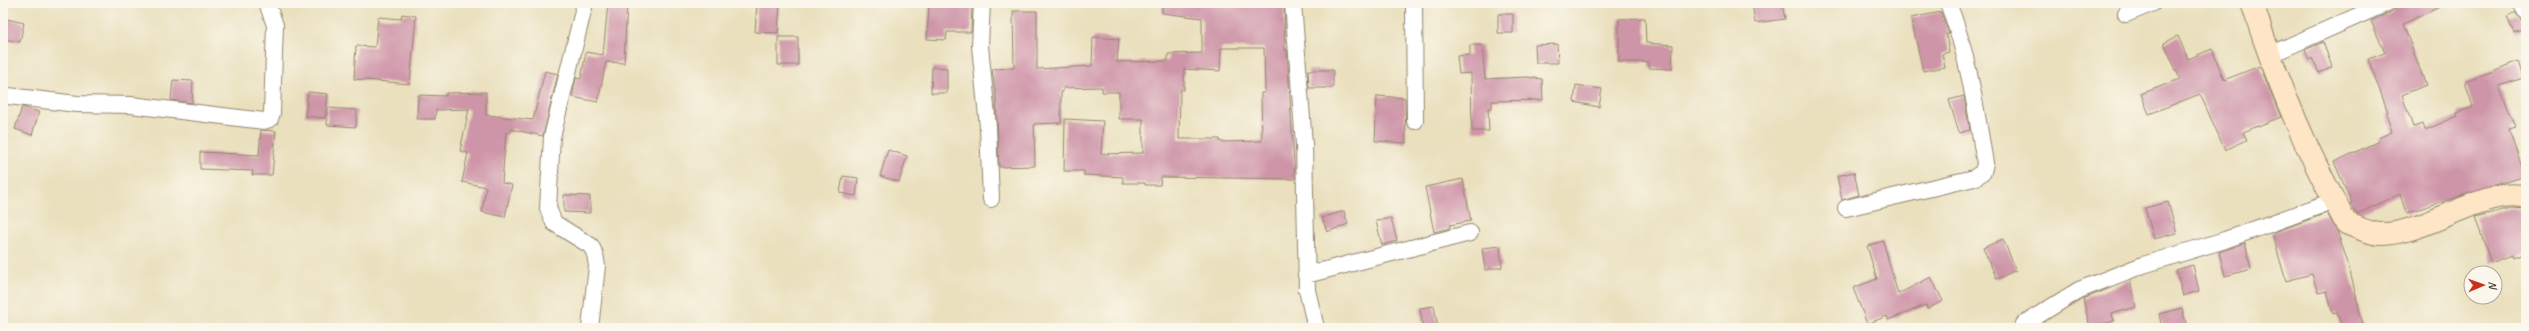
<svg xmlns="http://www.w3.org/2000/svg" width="2529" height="331" font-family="Caveat,sans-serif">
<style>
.building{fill:#ce94a8;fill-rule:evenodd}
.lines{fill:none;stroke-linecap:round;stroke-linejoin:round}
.street-casing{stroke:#92856e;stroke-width:18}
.secondary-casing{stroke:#92856e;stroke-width:24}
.street{stroke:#fff;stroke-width:16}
.secondary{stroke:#fde5c5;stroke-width:22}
</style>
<rect width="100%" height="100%" fill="#fbf7ec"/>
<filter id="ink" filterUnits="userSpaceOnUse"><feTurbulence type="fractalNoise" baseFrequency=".025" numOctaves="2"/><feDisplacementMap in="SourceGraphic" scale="8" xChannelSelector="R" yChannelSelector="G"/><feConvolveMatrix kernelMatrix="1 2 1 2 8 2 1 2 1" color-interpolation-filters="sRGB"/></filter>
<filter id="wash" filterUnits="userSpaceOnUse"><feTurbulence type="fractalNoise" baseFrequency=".012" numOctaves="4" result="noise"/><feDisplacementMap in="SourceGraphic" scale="16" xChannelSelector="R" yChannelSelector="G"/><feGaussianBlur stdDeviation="0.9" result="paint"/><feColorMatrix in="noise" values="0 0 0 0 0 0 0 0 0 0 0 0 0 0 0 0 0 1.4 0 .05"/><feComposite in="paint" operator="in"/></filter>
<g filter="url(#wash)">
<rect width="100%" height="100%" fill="#eae0be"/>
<g id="blocks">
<path class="building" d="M608,3h19l-3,60 -18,-1 -8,40 -26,-5 4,-19 5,1 5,-27 17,3z
M757,3h23l-2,30 -23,-1z
M1162,3h122l1,47h2l8,129 -134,-2 -1,8h-15v-2h-22v-6l-39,-2v-4h-20l1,-52 38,2 -2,33 42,-1v-34h-24v-27h-17v-5l-39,1v4h-2v31l-27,1 1,42 -36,1 -3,-69 -4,-29 22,-1 -1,-57h24v58l55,-3 1,-29 26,2 -2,23 51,-1v-7l34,-1v-35l-40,-5zM1221,48h43l1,45h-4l1,48 -42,1v-3h-41l1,-49h4v-21l36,2z
M1752,3h30l3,16 -30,4z
M2403,3h45l-45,21 23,61 -24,10 11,32 10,-3 2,6 33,-14 -1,-3 16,-6 -8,-25 53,-21 5,17 -24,8 17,41 -7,2 16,47 -119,37 -6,-19 -43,20 -7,-11h2l-18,-41 45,-21 -1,-3 14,-6 -6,-19 2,-1 -20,-53 17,-6 -14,-32 20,-9z
M972,4l-1,28h-24l-1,8 -19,-1 2,-34z
M1941,12l8,22 -3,1 3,17 -7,2 3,13 -22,4 -12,-53z
M2516,13l5,7 5,1v7l-12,5 -7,-16z
M402,14l14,2 -6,68 -56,-5 2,-33 19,1 3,-30 23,2z
M1498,14h15v19h-15z
M1645,18l1,25 27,2 -1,24 -23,-1v-6h-30v-43z
M7,19l17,4 -4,19 -17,-3z
M2178,36l10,23 24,-10 12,31 36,-14 21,51 -38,15 4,8 -22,10 -25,-56 -51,20 -8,-20 39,-15 -16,-36z
M778,37h20v28h-20z
M2323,42l9,25 -13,6 -7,-15 -3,2 -4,-10z
M1557,44l1,19h-22l-1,-18z
M1470,45h12l3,34 42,-2 15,2 1,21 -51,1v7h-4l1,23h-17l-1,-58 -12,1 -2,-18 13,-1z
M932,67l15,1v25h-16z
M1308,70h25v18h-24z
M545,71l13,3 -15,62 -32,-7v4l-5,-1 -4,51 10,2 -7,32 -23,-5 4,-25 -24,-5 6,-29 -8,-2 9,-42 -33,1 -1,9h-18l1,-24 28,1v-3l40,-1v23l47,5z
M173,80l20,1 -1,22 -21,-3z
M1576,85l26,4 -3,18 -25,-5z
M308,92l20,2 -3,24 -20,-2z
M1377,96l28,2 1,45 -31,-2z
M1964,96l6,34 -11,3 -10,-33z
M22,107l17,5 -7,23 -17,-6z
M328,108l29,2 -1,17 -29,-2z
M261,130l15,1 -4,44h-20l1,-4 -53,-2v-17l59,3z
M888,150l19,6 -8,26 -19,-6z
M1854,172l5,23 -17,5 -5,-24z
M843,176l15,2 -2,18 -16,-3z
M1463,179l8,42 -21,4v3l-16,4 -9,-45z
M564,195l26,1v17l-26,-1z
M2168,202l9,31 -23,6 -9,-31z
M2511,208l15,1v44l-13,5 -1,-3 -21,8 -16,-46z
M1344,211l4,13 -21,8 -5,-14z
M2327,213l10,18 10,29 17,68h-22l-5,-15 -4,1 -6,-23 -9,2 -6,-19 -26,7 -14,-48z
M1391,218l6,23 -15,4 -6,-24z
M2003,239l13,31 -19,9 -14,-31z
M1883,241l15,53 33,-17 12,24 -16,8 -1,-4 -38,15 -1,-4 -20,8 -14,-36 24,-9 -10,-33z
M2245,243l6,26 -26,7 -6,-24z
M1500,246l2,21 -17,3 -3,-22z
M2193,265l6,26 -16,5 -7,-26z
M2130,280l6,27 -24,7 2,7 -24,6 -7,-28z
M1434,306l4,22h-15l-3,-20z
M2182,308l5,20h-25l-3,-14z"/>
</g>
</g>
<g filter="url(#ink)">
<use href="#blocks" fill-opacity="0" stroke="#92856e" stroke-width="1"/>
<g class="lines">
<defs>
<path id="street" d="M585,3l-33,134 -4,71 6,15 37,23 4,8 2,12 -7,62
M982,3l-2,43 8,81 3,72
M1293,3l11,141 3,146 9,38
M1414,3l1,118
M2521,3l5,9
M2126,14l27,-11
M2269,55l118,-52
M8,96l69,8 54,1 133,16 6,-2 2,-6 3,-88 -8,-22
M1846,208l128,-30 9,-6 2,-9c-9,-53 -17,-110 -37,-160
M1306,275l164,-42
M2022,328l2,-4 55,-34 64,-25 82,-25 108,-39"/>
<path id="secondary" d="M2252,3c24,76 55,150 94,220 10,4 24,11 35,11 44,1 107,-49 145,-37"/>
</defs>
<use href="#street" class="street-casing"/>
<use href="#secondary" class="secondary-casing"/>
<use href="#street" class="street"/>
<use href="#secondary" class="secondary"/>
</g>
</g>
<rect width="2529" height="331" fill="none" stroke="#fbf7ec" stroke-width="16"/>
<g transform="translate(2483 285) rotate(88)"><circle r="19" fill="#fbf7ec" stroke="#aea59a"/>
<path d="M0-3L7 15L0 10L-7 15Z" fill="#c8321e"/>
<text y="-6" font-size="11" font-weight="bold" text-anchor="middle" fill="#3b2a1e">N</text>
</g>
</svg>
